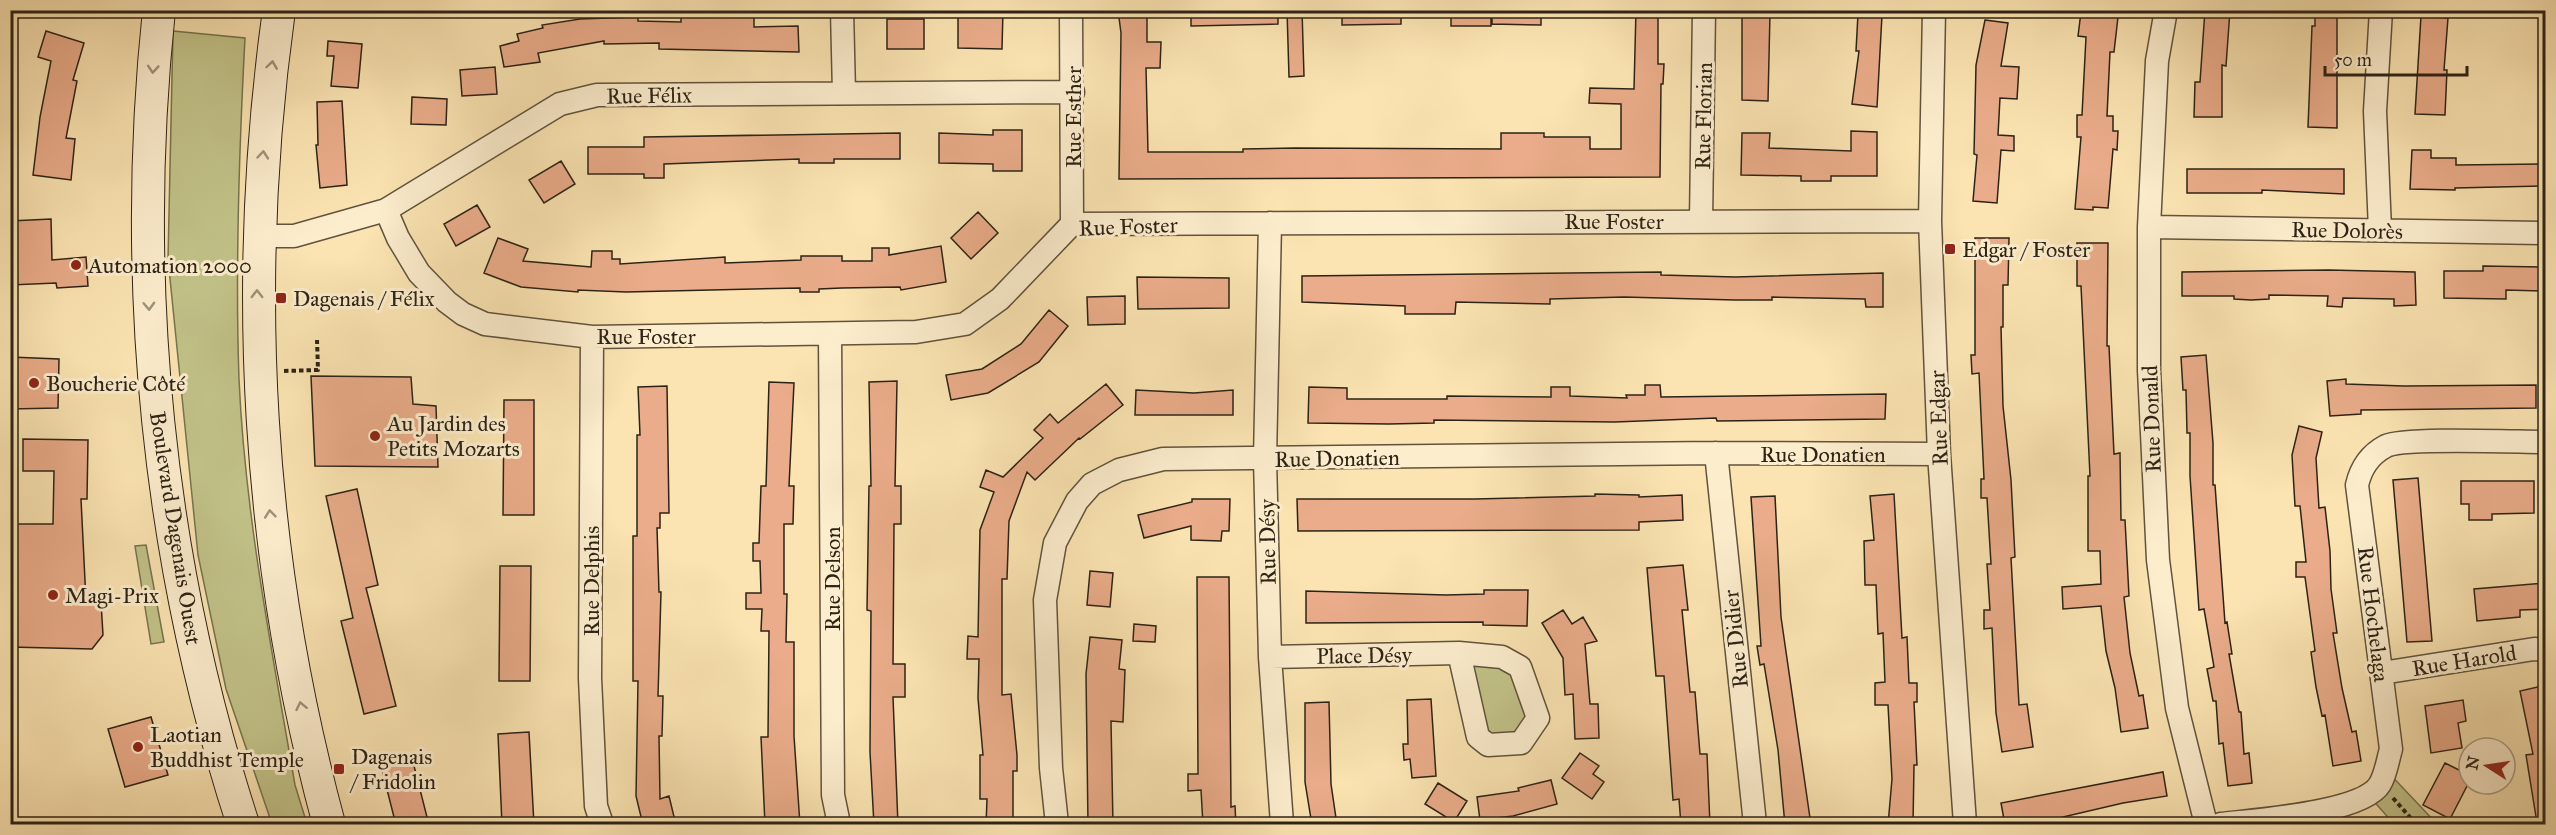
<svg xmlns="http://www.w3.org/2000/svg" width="2556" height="835" font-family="'IM FELL Great Primer',serif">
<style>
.green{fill:#c2c389;stroke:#777350;stroke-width:1.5}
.building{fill:#eaac8a;stroke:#2c2316;stroke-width:1.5}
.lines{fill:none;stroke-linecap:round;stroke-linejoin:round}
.minor-casing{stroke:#60533d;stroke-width:25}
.secondary-casing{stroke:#2c2316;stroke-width:34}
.path{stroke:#2c2316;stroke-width:4;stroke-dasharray:4.5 3;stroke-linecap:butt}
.minor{stroke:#fcedcd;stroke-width:22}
.secondary{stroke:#fcedcd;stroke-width:32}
.oneway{stroke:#9e927b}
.poi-dot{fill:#8f2418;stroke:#fcedcd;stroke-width:2}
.labels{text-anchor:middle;stroke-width:6;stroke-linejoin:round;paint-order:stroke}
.street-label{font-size:22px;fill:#2c2316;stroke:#fcedcd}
.poi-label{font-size:22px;fill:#2c2316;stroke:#fcedcd;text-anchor:start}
</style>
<rect width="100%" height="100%" fill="#fbe4b2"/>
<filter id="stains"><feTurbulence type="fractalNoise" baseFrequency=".00333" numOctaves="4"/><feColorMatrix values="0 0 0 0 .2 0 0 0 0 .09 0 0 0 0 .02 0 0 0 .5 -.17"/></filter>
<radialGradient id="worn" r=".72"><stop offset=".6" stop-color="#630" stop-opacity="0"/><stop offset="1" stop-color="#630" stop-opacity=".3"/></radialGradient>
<path class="green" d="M173,31l72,7c-6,113 -10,228 -6,341 6,136 33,272 56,406l12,39h-35l-46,-135 -28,-134 -30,-296z
M146,545l18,97 -13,2 -16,-98z
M1459,653l43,4 36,61 -17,25 -33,2z
M2385,769l52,55h-43l-25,-28z"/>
<path class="building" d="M708,10h46v17l44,-1 1,26 -140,-3v-6l-55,1v-3l-66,12 2,9 -36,5 -4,-21 19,-5 -2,-7 26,-6 -1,-3 38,-6 58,-2v4l43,1v-8h26z
M958,10h45l-1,39 -44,-1z
M1118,10h29v32h14l-1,26h-14l2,84h95v-3l52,-1 206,1v-16h43v4h46v12h31v-45l-32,-1 1,-15 44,1 2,-79h22v54h6l-1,20h-2l-1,93 -541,2 2,-146z
M1191,10h87v14l-87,2z
M1287,10h15l2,66 -15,1z
M1342,10h59v14l-59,1z
M1451,10h40v16h-40z
M1492,10h49v15l-49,-1z
M2205,10h25l-4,56 -4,-1v52h-28l1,-35h5z
M2315,10h22v118l-29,-1 4,-101h3z
M1742,12l28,1 -2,88 -26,-1z
M2081,12l37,5 -4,35h-4l-3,64h6v15h5l-1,19 -4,-1 -5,59 -15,-1v3l-18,-1 6,-72h-4v-22h5l4,-78 -8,-1z
M1858,14l24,1 -5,92 -25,-3 7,-53h-3z
M2421,16l27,2 -4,52h3l-2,45 -30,-1z
M887,19h37v30h-37z
M1985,20l23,3 -7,43 18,1 -2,32 -17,-1 -2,37 16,1v15l-13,-1 -4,53 -24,-2 4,-46 -3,-1 2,-89z
M46,31l38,12 -11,37 4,1 -11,57 9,1 -4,41 -38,-5 7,-58 11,-56 -13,-4z
M328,41l34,3 -4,44 -27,-2 3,-30h-7z
M495,67l2,27 -35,2 -2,-26z
M412,97l35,2 -1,26 -35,-1z
M342,101l5,84 -27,3 -4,-43h2l-1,-43z
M993,130h29v41h-29v-7l-54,-1v-30l54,2z
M1851,131l26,1v44h-46v5h-30v-5l-60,-1 1,-42h28l-1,15 82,3z
M900,133v26h-66v4h-35v-4l-135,5v14h-20v-4h-56v-27h56v-10z
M2412,150h19v8h25v7l90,-1v22l-91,2v2l-45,-1z
M561,161l14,23 -31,19 -15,-23z
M2187,169h157v25l-82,-4v3h-75z
M477,205l13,22 -34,19 -12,-22z
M978,212l20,21 -27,26 -20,-21z
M51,219l1,41 34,-3 2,29 -31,2 -1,-5 -46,2v-64z
M498,238l30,11 -5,12 68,6 1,-16h20v8h8v5l105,-7v6l76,-3v-4h41v5h30v-13h17v7l52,-9 5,36 -45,8 -1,-3 -58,1 -23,1v3h-19v-4l-174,4 -48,-2v2l-57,-5 -37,-14z
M1975,238h34l-1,47h-5v42h-2l2,79 8,74 4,77 -4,1 8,147 8,-1 6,43 -31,5 -6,-39 -4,-85 -8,1v-19h6l-3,-46h4l-4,-66h-6v-19h3l-5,-106 -7,1 -1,-19h4z
M2077,243h31l-1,103h2l5,108 6,-1 1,67h4l4,76 -5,1 6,56 9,43 4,-1 5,33 -27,4 -6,-44 -9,-37 -5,-45 -38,3 -1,-22 39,-3 -1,-33h-12v-75h2l-9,-190h-4z
M2483,266l63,1v24l-40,-1v9l-62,-1v-27h39z
M2329,270l86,2 1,33 -22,1v-7l-51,-1 -1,9 -15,-1 1,-10 -59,-1v4l-18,1 -17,-1v-3h-52v-24z
M1661,272v3l74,2 148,-4v34h-17l-1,-8 -93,-2v3h-37l-111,-3 -74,2v5l-94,-2 -1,12h-50v-8l-103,-4v-26z
M1137,277l92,1v30l-91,1z
M1125,296v28l-37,1 -1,-28z
M1049,310l19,16 -29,36 -51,31 -37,7 -5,-25 36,-6 39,-25z
M2206,355l7,88v42h2l10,138 2,-1 5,32h-3l10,58h2l3,42 5,-1 3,30 -24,3 -5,-43 -4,1 -3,-43h-3l-6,-32 7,-2 -10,-58 -5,1 -9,-134v-43h-3l-1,-43h-3l-2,-33z
M10,357l49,2 -1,49 -48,1z
M311,376l100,1 2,27 23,2 2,61 -123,-1z
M2346,379v5l58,2 132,-1v23l-175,2v4l-31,2 -3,-35z
M897,381l-2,105h6v38h-7l-1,140h12v33h-12l5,128h-24l-4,-73 1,-141 -4,-1 2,-124h2l-2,-104z
M769,382l25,1 -5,103h5l-1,38h-9v70h3l-1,48h8v94l6,89h-35l-4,-88h7l1,-106h-8l1,-22h-16v-16h15l-1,-32h-7v-18h6l2,-57h5z
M1106,384l17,21 -43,34 -1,-1 -44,42 -8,-8 -18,49 -2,58h-5v116l9,-1 6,61v16h-4v54h-27l1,-26h-7v-44h3l-5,-57 1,-39h-12l1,-23 10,1 2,-107 14,-38 -14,-5 6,-17 17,7 40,-39 -9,-8 16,-16 8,9z
M1645,385h15l1,12 225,-3 -1,25 -168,2 -1,-3 -101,4 -181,-2v3l-45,1 -81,-1 1,-36 38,1v11h100v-3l104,1v-10h19v9l57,2 -1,-3h19z
M667,386l2,127h-9v15h-3l2,64h2l-3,104h5l-1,40h-3l1,63 9,-3 7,29h-33l-7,-29 2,-115h-5v-145h4v-101h3l-2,-48z
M1136,390l58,3 39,-3v25h-98z
M504,400h30v115h-31z
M2299,426l23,6 -6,26 3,50 6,-1 5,44 1,38 6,44h-4l9,55 10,44 4,-1 5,30 -28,5 -8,-51 -3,1 -6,-29 -5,-35 4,-1 -10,-74h-9v-15h10l-6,-56h-5l-3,-51z
M23,439l65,1 -1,59h-6l5,102 15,1 2,33 -11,14 -82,-2v-123h43l1,-53h-31z
M2418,478l14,163 -25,1 -14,-162z
M2461,481h73v32l-42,1v6h-23v-16h-8z
M357,489l21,96 -12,3 30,118 -32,8 -23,-93 12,-3 -27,-122z
M1595,494l44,1v2l43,-2 1,25 -44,2v8l-341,1 -1,-32h178l120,-3z
M1894,494l8,144 5,-1 2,46h8v19h-3l3,63h-3l-1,60h-25l4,-46 -4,-74h-13v-22l10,-1 -2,-49 -5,1 -2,-49h-11l-1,-44 10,-1 -4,-44z
M1775,496l6,121 30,208h-26l-7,-75 -14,-86 -4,1 -3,-19h4l-10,-149z
M1192,499h38l-1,32h-7l-1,10 -30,-1v-14l-47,12 -6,-23 54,-13z
M1683,565l5,45h-6l8,82h5l5,62h7l3,71h-29l-2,-26 -6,1 -9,-124h-8l-9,-108z
M500,566h31l-1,115h-31z
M1090,571l23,2 -3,34 -23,-2z
M1197,577h32l2,230 4,-1 1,19h-33l-2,-35 -13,1v-17h10z
M2546,583v26l-26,1v7l-43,4 -3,-32z
M1484,590h44l-1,36 -44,-1v-3l-177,1v-32l140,4 38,-1z
M1563,610l9,14 11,-7 14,24 -12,3 5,60h8l1,34 -24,1 -2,-45 -8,1 -2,-37 -21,-35z
M1134,624l22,2 -1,16 -22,-1z
M1090,637l32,3 -3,29 6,1 -2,52 -12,-1 2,104h-25l-2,-151z
M2546,685v137l-9,1 -11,-68 7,-1 -13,-63z
M1431,699l5,77 -24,2 -2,-19 -6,1 -1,-16h5l-1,-44z
M2463,700l3,21 -8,2 4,25 -31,5 -6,-47z
M1329,702l2,82 6,41h-25l-7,-43v-79z
M151,717l17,58 -43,12 -17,-58z
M529,732l5,93h-32l-4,-91z
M1580,753l19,13 -6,8 11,8 -12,17 -30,-21z
M411,754l18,71h-33l-16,-63z
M2445,763l24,12v7l-19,37 -27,-14z
M2163,772l4,24 -44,7 -94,22h-24l-4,-22z
M1551,780l6,24 -44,12 -33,4 -3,-23 42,-6 -1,-3z
M1438,783l29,18 -13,21 -29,-18z"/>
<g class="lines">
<defs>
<path id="minor" d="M842,10l2,83
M1071,10l1,214
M1934,10l-4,211 9,233 26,370
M2166,10l-9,51 -8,166v143l9,190 19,148 29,116
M386,210l12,28 21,35 28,29 16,12 22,10 107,13 324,-5 49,-8 35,-25 72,-75 858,-3
M1701,221l3,-211
M1270,223l-5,236 5,198 12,167
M2149,227l397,6
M2380,230l-5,-119 6,-101
M259,236h35l92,-26 174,-106 37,-9 476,-3
M830,334l3,461 6,29
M592,337l-2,341 6,128 6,18
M1716,453l39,371
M1270,657l189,-4 43,4 18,10 18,51 -17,25 -33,2 -10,-8 -19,-84
M2382,673l152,-24 12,1
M1057,824l-6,-56 -6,-168 10,-57 22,-42 15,-17 27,-14 44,-11 553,-6 223,1
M2221,824c34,-4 142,-11 159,-40 6,-10 8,-25 11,-35l-34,-264c4,-17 12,-30 29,-39 18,-9 132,-4 160,-4"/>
<path id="secondary" d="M159,10c-29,274 -1,553 84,814
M279,10c-38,273 -22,548 50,814"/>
</defs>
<use href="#minor" class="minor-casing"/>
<use href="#secondary" class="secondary-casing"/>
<path class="path" d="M284,371l34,-1 -1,-30
M2393,798l23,26"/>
<use href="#minor" class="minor"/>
<use href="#secondary" class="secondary"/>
</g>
<defs><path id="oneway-chevron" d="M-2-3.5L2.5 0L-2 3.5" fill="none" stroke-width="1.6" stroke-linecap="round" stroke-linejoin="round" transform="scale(1.5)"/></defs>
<g class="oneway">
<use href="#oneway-chevron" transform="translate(272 65) rotate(-82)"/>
<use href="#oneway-chevron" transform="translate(153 69) rotate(94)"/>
<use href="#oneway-chevron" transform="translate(263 155) rotate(-85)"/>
<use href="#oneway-chevron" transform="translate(257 294) rotate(-90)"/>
<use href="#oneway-chevron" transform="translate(149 306) rotate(88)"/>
<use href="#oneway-chevron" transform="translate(270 514) rotate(-96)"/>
<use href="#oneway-chevron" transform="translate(301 706) rotate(-102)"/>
</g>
<g class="poi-dot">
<rect x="1944" y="243" width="12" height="12" rx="3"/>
<circle cx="76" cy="265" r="6"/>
<rect x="275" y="292" width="12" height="12" rx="3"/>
<circle cx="34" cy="383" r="6"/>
<circle cx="375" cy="436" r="6"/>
<circle cx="53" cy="595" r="6"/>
<circle cx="138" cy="747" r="6"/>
<rect x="333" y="763" width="12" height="12" rx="3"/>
</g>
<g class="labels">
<g class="street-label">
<text transform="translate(649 95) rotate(-1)" y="8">Rue Félix</text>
<text transform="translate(1703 116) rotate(-89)" y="8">Rue Florian</text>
<text transform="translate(1073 117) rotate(-90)" y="8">Rue Esther</text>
<text x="1614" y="229">Rue Foster</text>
<text transform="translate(1128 226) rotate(-2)" y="8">Rue Foster</text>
<text transform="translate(2347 230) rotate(1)" y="8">Rue Dolorès</text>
<text x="646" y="344">Rue Foster</text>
<text transform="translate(1938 418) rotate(-92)" y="8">Rue Edgar</text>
<text transform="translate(2151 419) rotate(-92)" y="8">Rue Donald</text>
<text x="1823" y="462">Rue Donatien</text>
<text transform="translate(1337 458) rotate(-1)" y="8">Rue Donatien</text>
<text transform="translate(176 528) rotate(81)" y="8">Boulevard Dagenais Ouest</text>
<text transform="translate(1267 542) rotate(-91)" y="8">Rue Désy</text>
<text transform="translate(832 579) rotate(-90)" y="8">Rue Delson</text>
<text transform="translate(591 581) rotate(-90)" y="8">Rue Delphis</text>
<text transform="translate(2374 614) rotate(83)" y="8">Rue Hochelaga</text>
<text transform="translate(1735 639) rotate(-96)" y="8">Rue Didier</text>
<text transform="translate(1364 655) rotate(-1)" y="8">Place Désy</text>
<text transform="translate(2464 660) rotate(-9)" y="8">Rue Harold</text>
</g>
<g class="poi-label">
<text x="1962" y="257">Edgar / Foster</text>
<text x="88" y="273">Automation 2000</text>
<text x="293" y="306">Dagenais / Félix</text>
<text x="46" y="391">Boucherie Côté</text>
<text x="387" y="431">Au Jardin des<tspan x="387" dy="25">Petits Mozarts</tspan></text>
<text x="65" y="603">Magi-Prix</text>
<text x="150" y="742">Laotian<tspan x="150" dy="25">Buddhist Temple</tspan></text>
<text x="351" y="764">Dagenais<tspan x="351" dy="25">/ Fridolin</tspan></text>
</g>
</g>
<rect width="2556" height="835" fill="none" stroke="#fbe4b2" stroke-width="36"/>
<rect x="12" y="12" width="2532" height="811" fill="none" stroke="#2c2316" stroke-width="3"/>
<rect x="18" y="18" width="2520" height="799" fill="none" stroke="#2c2316" stroke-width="1.5"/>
<g transform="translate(2487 766) rotate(282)"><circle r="28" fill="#fcedcd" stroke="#a99c84" stroke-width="1.5"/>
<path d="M0-4.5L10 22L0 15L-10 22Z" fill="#8f2418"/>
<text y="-9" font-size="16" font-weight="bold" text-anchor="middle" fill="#2c2316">N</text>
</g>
<path d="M2325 66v9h142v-9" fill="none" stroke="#2c2316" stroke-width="3"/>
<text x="2334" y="66" font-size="18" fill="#2c2316" stroke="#fcedcd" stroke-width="4.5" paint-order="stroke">50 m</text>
<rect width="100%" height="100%" filter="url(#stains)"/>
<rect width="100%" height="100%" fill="url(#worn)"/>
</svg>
